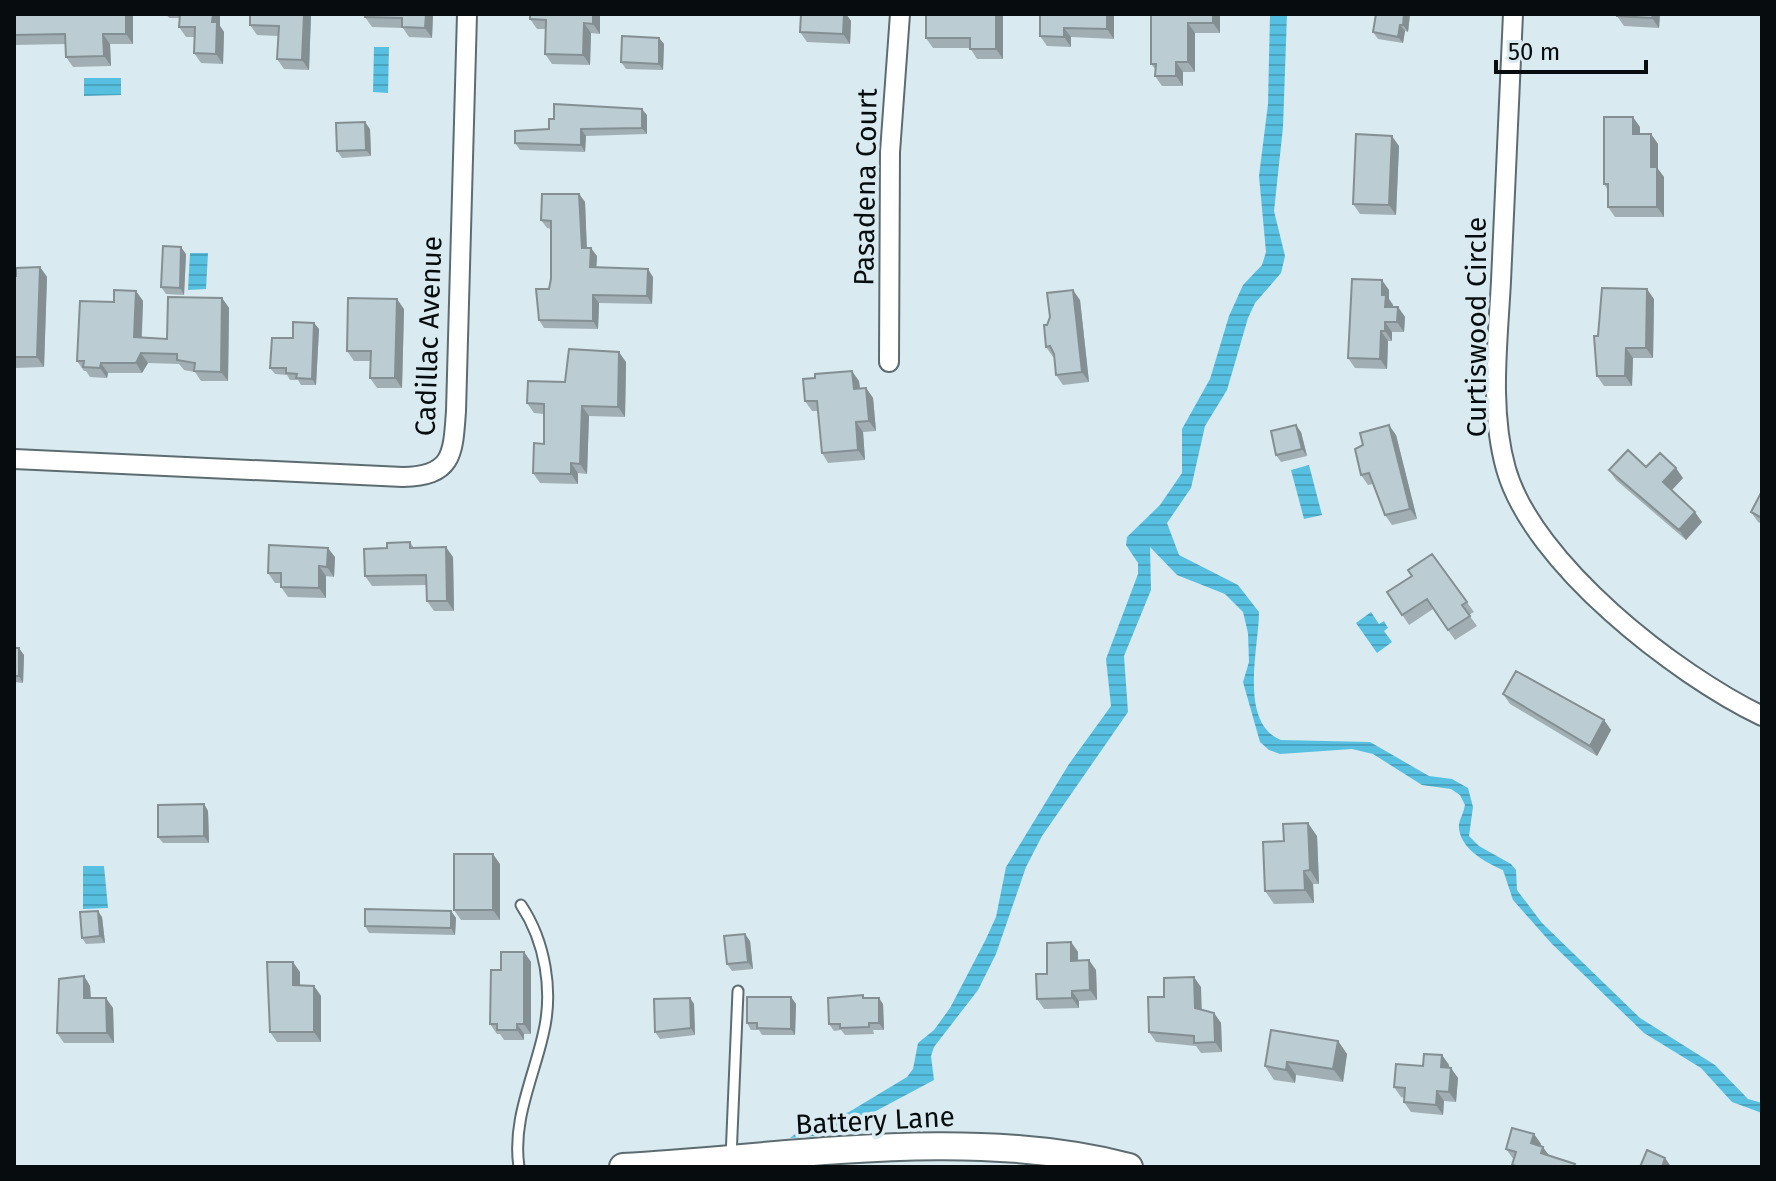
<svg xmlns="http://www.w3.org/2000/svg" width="1776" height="1181" font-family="'Fira Sans',sans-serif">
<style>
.water{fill:url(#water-rules)}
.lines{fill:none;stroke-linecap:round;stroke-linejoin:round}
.service-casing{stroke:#5d6c71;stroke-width:13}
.minor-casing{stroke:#5d6c71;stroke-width:22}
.secondary-casing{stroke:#5d6c71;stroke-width:30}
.service{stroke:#fff;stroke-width:9}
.minor{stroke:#fff;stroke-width:18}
.secondary{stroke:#fff;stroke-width:26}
.wall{fill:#a1afb5}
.shaded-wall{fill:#838f93}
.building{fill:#bbccd2;stroke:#838f93;stroke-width:2}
.labels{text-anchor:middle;stroke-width:7;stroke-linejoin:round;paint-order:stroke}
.street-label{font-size:28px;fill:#070d0f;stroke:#d9eaf0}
</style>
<defs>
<pattern id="water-rules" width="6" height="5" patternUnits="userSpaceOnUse" patternTransform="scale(2)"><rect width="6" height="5" fill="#57bfe0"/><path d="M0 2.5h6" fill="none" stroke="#4aa3bf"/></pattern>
</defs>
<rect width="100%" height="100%" fill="#d9eaf0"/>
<path class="water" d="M1270,14h17l-4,113 -9,84 11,45 -4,17 -26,30 -7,15 -21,72 -22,36 -14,62 -24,35 12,32 59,30 21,27c0,35 -21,111 22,128l89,2 59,34 23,3 16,9 5,19 -4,29 10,10 32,18 5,6 1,20 25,33 98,95 75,47 33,34 14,4v10l-30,-11 -31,-34 -57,-35 -92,-89 -39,-44 -10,-30c-17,-7 -46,-23 -44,-46 1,-6 5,-12 6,-19l-5,-10 -9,-6 -29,-4 -49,-31 -21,-5 -72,5 -11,-4 -9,-8 -17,-60 6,-20 -1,-29 -5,-21 -18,-18 -48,-19 -27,-28 1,43 -27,66 4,56 -86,124 -16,31 -30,87 -18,36 -44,57 -3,9 3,24 -75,40 -44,16 -25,2 17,-13 42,-13 58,-35 6,-8 5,-26 16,-13 16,-22 35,-67 11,-24 10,-50 63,-103 42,-58 -5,-47 32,-85v-11l-12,-18 1,-8 33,-32 22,-32v-44l28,-50 19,-63 14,-31 19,-20 4,-13 -7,-76 9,-72z
M374,47h15l-1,46 -15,-1z
M121,78v17l-37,1v-18z
M190,253h18l-2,36 -18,1z
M1309,465l13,50 -18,4 -13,-49z
M1371,612l8,12 5,-3 4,7 -4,3 8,11 -15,11 -21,-30z
M83,866h21l4,42 -25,1z"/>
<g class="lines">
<defs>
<path id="service" d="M731,1158l7,-167
M519,1167c-7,-46 14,-88 24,-132 11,-44 2,-94 -22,-130"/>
<path id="minor" d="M1513,14c-4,89 -8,178 -12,267 -3,60 -12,128 5,188 27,95 169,205 256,247
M889,362l1,-210 10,-138
M14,459l389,18c50,-1 50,-23 53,-66l11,-397"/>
<path id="secondary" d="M623,1167c165,-9 344,-42 506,0"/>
</defs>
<use href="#service" class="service-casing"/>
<use href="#minor" class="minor-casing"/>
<use href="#secondary" class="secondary-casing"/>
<use href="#service" class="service"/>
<use href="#minor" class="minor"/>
<use href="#secondary" class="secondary"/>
</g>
<path class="wall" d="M14,14h119v30h-23l1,22 -38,1 -7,-10v-13l-52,1z
M166,14h54v12l4,6 -1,32 -22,-1 -7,-10 1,-16h-9l-7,-10 1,-9h-11z
M311,14l-2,56 -25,-1 -7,-10 1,-23 -21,-1 -7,-10z
M433,14l-1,24 -23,-1 -6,-9 -31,-1 -7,-10z
M530,14h70v20l-9,-1 -1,32 -38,-1 -7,-10 1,-25h-9l-7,-10z
M801,14h45l5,7 -1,23 -43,-2 -7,-10z
M1003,14v45h-26l-7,-11h-37l-7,-10z
M1040,14h74v25l-43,-2v10l-24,-1 -7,-10z
M1151,14h69v19h-25v39h-12v14h-21l-7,-10 1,-6 -5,-6z
M1376,14h34l-2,18 -3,-1 -2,12 -25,-4 -5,-7z
M1617,14h43l-1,14 -35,-2 -7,-10z
M659,38l5,6 -1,26 -37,-1 -5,-7z
M647,115v19l-61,2 -1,16 -65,-2 -5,-7 34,-14z
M1640,127v7h11l7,10v25l6,8v40h-49l-7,-10v-17l-4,-6z
M370,129l1,27 -29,2 -5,-7z
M1399,146l-3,69 -36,-1 -7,-10z
M579,194l6,8 2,46 10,8 -1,12 57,9 -1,27 -53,-1 -1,26 -54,-1 -5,-8 12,-41v-50l-4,-1 -6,-8z
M186,254l-2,41 -18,-1 -5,-7z
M40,267l7,10 -3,90 -30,1v-92z
M1389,290v9l4,6v2h5l7,10 -1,15h-12v9h-4l-1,28 -32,-1 -7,-10z
M136,291l7,10 -1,36 25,2 55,-41 7,10 -1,73h-27l-6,-9 -11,-2 -5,-6 -31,-1 -6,10h-34l-1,5 -17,-1 -4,-6h-2l-7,-10 37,-59z
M1654,299l-1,59h-20l-1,28h-28l-7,-10 1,-40z
M1080,300l9,82 -26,3 -7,-10 -2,-18h-1l-7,-10z
M404,309l-2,79h-25l-7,-10 1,-17h-17l-7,-10z
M314,323l5,6 -3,56h-15l-3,-5h-8l-3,-5 -12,-1 -5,-6 23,-30z
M626,362l-1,55 -36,-1 -2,58 -9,-1v11l-38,-1 -7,-10 11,-29v-30l-10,-1 -7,-10 38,-21z
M815,378l44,3 1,7h6l7,10 3,33 -13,1 2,28 -37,3 -6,-10 -4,-42h-6l-7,-10z
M1301,432l6,24 -26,6 -5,-7z
M1396,435l21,84 -25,6 -7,-10 -12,-31 -5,1 -7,-10z
M1646,467l37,11 -11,12 30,32 -16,18 -70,-60 -7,-10z
M1762,491v33l-4,-2 -7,-10z
M410,542l4,6 39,9 1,54h-20l-7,-10 -1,-16 -54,1 -7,-10 22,-28z
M1432,554l42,58 -5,3 8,11 -22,14 -22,-31 -24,16 -22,-33 25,-16z
M335,557l-1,20 -8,-1v22l-38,-1 -7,-10v-4h-6l-7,-10z
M14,648l10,7 -1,28 -9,-1z
M1503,694l101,26 7,10 -14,26 -87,-52z
M204,804l4,7 1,32h-46l-5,-6z
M1317,836l2,48h-6l1,19 -40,1 -9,-13 19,-50z
M500,864v56h-39l-7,-10z
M451,911l5,7 -1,17 -86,-2 -4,-7z
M102,917l3,26 -19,1 -4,-6z
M750,941l3,28 -21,2 -5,-7z
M1071,942l7,10v9l18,9 1,30 -18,1v7l-35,1 -7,-10 10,-25z
M524,952l7,10v72h-7v6h-20l-4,-6h-3l-7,-10 11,-54z
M300,972v14h14l7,10v46h-44l-7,-10z
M84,976l6,10 1,12 22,10 1,35h-50l-7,-10z
M1201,987v22l13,4 7,10 1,29 -21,1 -5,-7 -40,-4 -7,-10 15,-35z
M791,997l5,7 -1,31h-33l-3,-5h-8l-4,-7z
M690,998l4,6 1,31 -35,4 -5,-7z
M865,998l18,6 1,26h-11l1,4 -29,1 -4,-5 -7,1 -5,-7z
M1338,1041l9,13 -4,28 -47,-7 -1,8 -21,-3 -9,-14z
M1442,1055l7,10v2l9,11 -2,24 -12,-1 -1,14 -32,-3 -7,-10v-4l-3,-1 -7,-10 29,-21z
M1534,1134l7,10 -1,2 10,10 27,11h-63l-2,-2 2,-5 -8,-11z"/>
<path class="shaded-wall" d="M126,14h7v30l-7,-10z
M213,14h7v12l4,6 -1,32 -7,-10 -4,-32z
M304,14h7l-2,56 -7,-10z
M426,14h7l-1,24 -7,-10z
M593,14h7v20l-7,-10z
M841,14h5l5,7 -1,23 -7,-10z
M996,14h7v45l-7,-10z
M1107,14h7v25l-7,-10z
M1213,14h7v19l-7,-10z
M1404,14h6l-2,18 -5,-7z
M1653,14h7l-1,14 -7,-10z
M584,23l7,10 -1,32 -7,-10z
M1188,23l7,10v39l-7,-10z
M1400,25l5,6 -2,12 -5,-6z
M1064,28l7,9v10l-7,-10z
M103,34l7,10 1,22 -7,-10z
M659,38l5,6 -1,26 -4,-6z
M1176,62l7,10v14l-7,-10z
M642,109l5,6v19l-5,-6z
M1633,117l7,10v17l-7,-10z
M365,122l5,7 1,27 -5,-6z
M581,129l5,7 -1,16 -4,-7z
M1651,134l7,10v25l6,8v40l-7,-10 -6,-40z
M1392,136l7,10 -3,69 -7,-10z
M579,194l6,8 2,54 -5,-8z
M181,247l5,7 -2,41 -4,-7z
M591,248l6,8 -1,19 -6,-8z
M40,267l7,10 -3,90 -7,-10z
M648,269l5,8 -1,27 -5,-8z
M1382,280l7,10v9l4,6 -1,12 -7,-10 -3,-12z
M1647,289l7,10 -1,59 -7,-10z
M1073,290l7,10 9,82 -7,-10z
M136,291l7,10 -2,46 -7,-10z
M593,295l6,8 -1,26 -5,-8z
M222,298l7,10 -1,73 -7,-9z
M397,299l7,10 -2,79 -7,-10z
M1398,307l7,10 -1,15 -7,-10z
M1385,322l7,10v9l-7,-10z
M314,323l5,6 -3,56 -4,-6z
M1381,331l7,10 -1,28 -7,-10z
M1626,348l7,10 -1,28 -7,-10z
M619,352l7,10 -1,55 -7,-10z
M141,353l7,10 -6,10 -6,-10z
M101,363l7,10 -1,5 -7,-10z
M852,371l7,10 2,18 -7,-10z
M866,388l7,10 3,33 -7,-10z
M582,406l7,10 -2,58 -7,-10z
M856,422l7,10 2,28 -7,-10z
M1296,425l5,7 6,24 -5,-7z
M1389,425l7,10 21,84 -7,-10z
M571,463l7,10v11l-7,-10z
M1676,468l7,10 -13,14 -7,-10z
M1695,512l7,10 -16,18 -7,-10z
M446,547l7,10 1,54 -7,-10z
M328,548l7,9 -1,20 -7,-10z
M319,566l7,10v22l-7,-10z
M19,648l5,7 -1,28 -4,-7z
M1604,720l7,10 -14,26 -7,-10z
M204,804l4,7 1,32 -5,-7z
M1308,823l9,13 2,48 -9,-14z
M493,854l7,10v56l-7,-10z
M1304,871l9,13 1,19 -9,-13z
M98,911l4,6 3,26 -5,-7z
M451,911l5,7 -1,17 -4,-7z
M745,934l5,7 3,28 -5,-7z
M1071,942l7,10v19l-7,-10z
M524,952l7,10v72l-7,-10z
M1089,960l7,10 1,30 -7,-10z
M293,962l7,10v23l-7,-10z
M84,976l6,10 1,22 -7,-10z
M1194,977l7,10 1,30 -7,-9z
M314,986l7,10v46l-7,-10z
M1072,991l7,10v7l-7,-10z
M791,997l5,7 -1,31 -4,-6z
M106,998l7,10 1,35 -7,-10z
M690,998l4,6 1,31 -4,-7z
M879,998l4,6 1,26 -5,-7z
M1214,1013l7,10 1,29 -7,-10z
M517,1024l7,10v6l-7,-10z
M1338,1041l9,13 -4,28 -10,-13z
M1442,1055l7,10 -1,12 -7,-10z
M1287,1062l9,13 -1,8 -9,-13z
M1451,1068l7,10 -2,24 -7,-10z
M1437,1091l7,10 -1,14 -7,-10z
M1534,1134l7,10 -3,9 -7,-10z
M1543,1147l7,10 -9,-4z
M1665,1158l5,7 -1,2h-7z"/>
<path class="building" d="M14,14h112v20h-23l1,22 -38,1 -1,-23 -51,1z
M180,14h33l-1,8h5l-1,32 -22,-1 1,-26h-16z
M250,14h54l-2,46 -25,-1 2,-33 -29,-1z
M365,14h61l-1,14 -23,-1v-9l-37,-1z
M530,14h63v10l-9,-1 -1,32 -38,-1 1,-34 -16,-1z
M801,14h43l-1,20 -43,-2z
M926,14h70v35h-26v-11h-44z
M1040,14h67v15l-43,-1v9l-24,-1z
M1151,14h62v9h-25v39h-12v14h-21l1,-12h-5z
M1376,14h28l-1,11h-3l-2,12 -25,-5z
M1617,14h36l-1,4 -35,-2z
M622,36l37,2v26l-38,-2z
M554,104l88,5v19l-61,1v16l-66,-2v-12l34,-2v-10h5z
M1604,117h29v17h18v33h6v40h-49v-23h-4z
M365,122l1,28 -29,1 -1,-28z
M1356,134l36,2 -3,69 -36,-1z
M542,194h37l3,54h9l-1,19 58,2 -1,27 -54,-1v26l-54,-1 -3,-31h13l2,-10v-58l-10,-1z
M163,246l18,1 -1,41 -19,-1z
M40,267l-3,90h-23v-81h2v-8z
M1352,279l30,1v15h4l-1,12h13l-1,15h-12v9h-4l-1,28 -32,-1z
M1602,288l45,1 -1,59h-20l-1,28h-28l-3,-40h4z
M114,290l22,1 -2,46 33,2 1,-42 54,1 -1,74 -27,-1 1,-8 -18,-3v-6l-36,-1 -5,10h-35l-1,5 -17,-1 1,-6h-7l3,-60 34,1z
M1073,290l9,82 -26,3 -2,-21 -4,-8 -4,1 -2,-22h3l3,-8 -3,-24z
M348,298l49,1 -2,79h-25l1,-27h-24z
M293,322l21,1 -2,56 -16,-1 1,-4 -11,-1v-5h-16l2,-30h21z
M569,349l50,3 -1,55 -36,-1 -2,58 -9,-1v11l-38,-1 1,-30 10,1v-40l-17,-1 1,-22 37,1z
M852,371l2,18 12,-1 3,33 -13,1 2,28 -36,3 -5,-52h-12l-2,-22 12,-1v-4z
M1296,425l6,24 -26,6 -5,-24z
M1389,425l21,84 -25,6 -16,-42 -8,2 -6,-26 8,-4 -3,-12z
M1628,450l18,17 14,-14 16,15 -13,14 32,30 -16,18 -70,-60z
M1762,491v27l-11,-6z
M410,542v6l36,-1 1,54h-20l-1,-26 -61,1 -1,-27 23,-1v-5z
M269,545l59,3 -1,19 -8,-1v22l-38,-1v-14h-13z
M1432,554l35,48 -5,3 8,11 -22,14 -21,-31 -25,16 -15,-23 25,-16 -4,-6z
M14,648h5v28h-5z
M1516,671l88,49 -14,26 -87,-52z
M204,804v32l-46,1v-32z
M1308,823l2,47 -6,1 1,19 -40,1 -2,-49 21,-1 -1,-17z
M454,854h39v56h-39z
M365,909l86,2v17l-86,-2z
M98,911l2,25 -18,2 -2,-26z
M745,934l3,28 -21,2 -3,-28z
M1071,942v19l18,-1 1,30 -18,1v7l-35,1 -1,-25h11v-31z
M501,952h23v72h-7v6h-20v-6h-7l1,-54h10z
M267,962h26v23l21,1v46h-44z
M84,976v22h22l1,35h-50l2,-54z
M1194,977l1,31 19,5 1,29 -21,1v-7l-45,-4 -1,-35h16v-19z
M863,995v3h16v25h-10v4l-29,1v-4h-11l-1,-26z
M747,997h44v32l-34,-1v-5h-10z
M690,998l1,30 -36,4 -1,-33z
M1271,1030l67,11 -5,28 -46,-7 -1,8 -21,-4z
M1424,1054l18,1 -1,12 10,1 -2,24 -12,-1 -1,14 -32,-3 1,-14 -11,-1 2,-23 27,2z
M1512,1128l22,6 -3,9 12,4 -2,6 34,11 -1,3h-54l-8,-2 4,-13 -10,-3z
M1647,1150l18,8 -3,9h-22z"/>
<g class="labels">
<g class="street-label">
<text transform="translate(865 187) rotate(-89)" y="10">Pasadena Court</text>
<text transform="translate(1476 327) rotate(-90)" y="10">Curtiswood Circle</text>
<text transform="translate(428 336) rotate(-88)" y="10">Cadillac Avenue</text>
<text transform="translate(875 1120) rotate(-3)" y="10">Battery Lane</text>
</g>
</g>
<rect width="1776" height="1181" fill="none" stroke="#070d0f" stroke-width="32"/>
<path d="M1496 60v12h150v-12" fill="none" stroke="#070d0f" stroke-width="4"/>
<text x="1508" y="60" font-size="24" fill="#070d0f" stroke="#d9eaf0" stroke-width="6" paint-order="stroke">50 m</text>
</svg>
